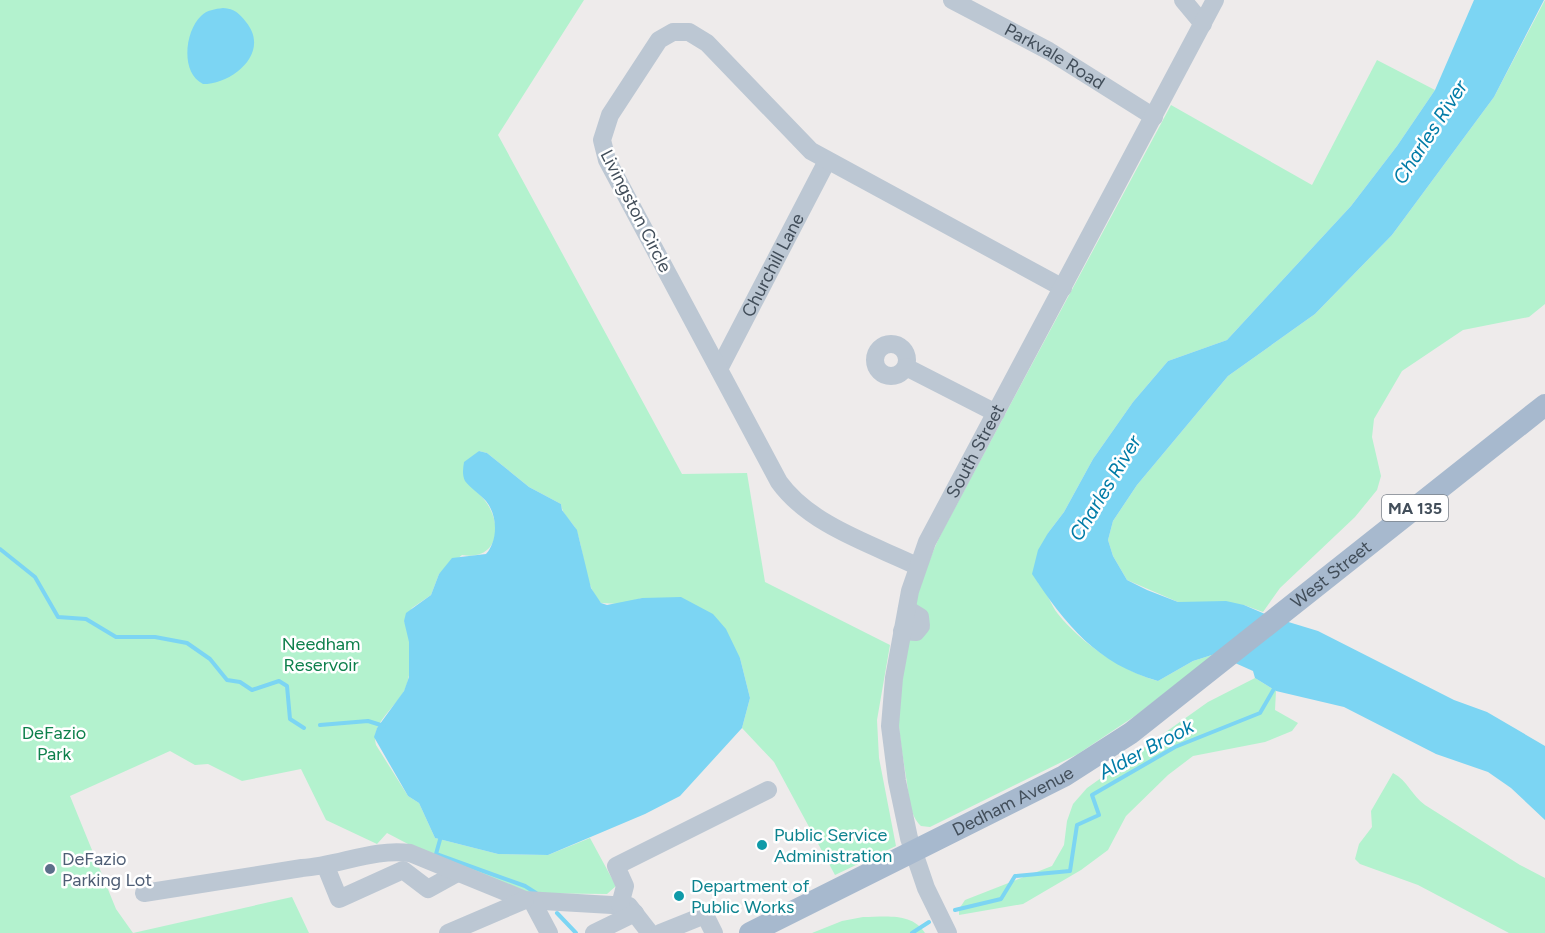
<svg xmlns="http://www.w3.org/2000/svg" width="1545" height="933" font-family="Figtree,sans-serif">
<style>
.green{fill:#b3f2ce}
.water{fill:#7cd5f3}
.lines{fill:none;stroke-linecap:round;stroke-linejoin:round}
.stream{stroke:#7cd5f3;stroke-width:4}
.minor{stroke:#bcc7d3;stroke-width:18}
.major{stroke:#a7b9ce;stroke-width:22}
.culture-dot{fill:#0f9aa8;stroke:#fff;stroke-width:2}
.service-dot{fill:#5c6f8a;stroke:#fff;stroke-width:2}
.labels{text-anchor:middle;stroke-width:5;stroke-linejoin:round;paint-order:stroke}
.shield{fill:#fff;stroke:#7b838c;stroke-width:1.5}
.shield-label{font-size:16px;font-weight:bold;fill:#424e5a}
.street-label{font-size:18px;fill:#424e5a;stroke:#fff}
.park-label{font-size:18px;fill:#0e804c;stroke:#fff}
.culture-label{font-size:18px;fill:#0d838f;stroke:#fff;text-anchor:start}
.service-label{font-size:18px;fill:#4e5e75;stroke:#fff;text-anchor:start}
.water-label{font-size:20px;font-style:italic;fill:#017ca7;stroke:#fff}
</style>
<rect width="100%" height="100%" fill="#eeebeb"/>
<path class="green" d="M0,0h584l-86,135 184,339 65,-1 18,109 125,63 -13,75 2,38 17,88 -61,29 -61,-113 -32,-34 8,-30 -10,-40 -98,-60 -22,6 -19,-1c-17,-18 -16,-48 -24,-71 -3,-10 -15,-16 -16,-28l-32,-17 -42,-34 -8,-2 -14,29c7,8 18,16 23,25 15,24 8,56 -26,50l-23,19 -8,21 -19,13 -8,13c9,18 9,49 1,68 -9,19 -35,34 -29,56l32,51 11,7 16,35 63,16 50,1 42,-17 26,48 -9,8 -85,-1 -93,-38 -42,-22 -10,11 -51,-24 -25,-51 -59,12 -34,-17 -13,1 -25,-14 -100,45 46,113 17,24 159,-36 17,36h-309z
M1545,0v304l-16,13 -66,13 -61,41 -28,48 -2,18 9,39 -4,14 -22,27 -75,71 -17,24 -19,-7 -66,-3 -51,-22 -14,-24 -5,-16 5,-19 24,-36 91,-109 87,-62 77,-79 102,-138z
M1377,60l58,30 -38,56 -46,60 -124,134 -59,21 -35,41 -40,57 -29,53 -16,21 -10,50c10,9 12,21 20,31 23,29 64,57 100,67l35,-20 22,-7 -80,62 -57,38 -148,73 -9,-1c-11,-10 -12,-29 -14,-43 -6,-37 -13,-77 -7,-115 6,-41 23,-98 42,-136l229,-427 141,80z
M1255,678l21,13 -1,19 23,13 -6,8 -27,11 -72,14 -25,19 -42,41 -18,34 -27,20 -58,34 -64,11v-6l6,-9 87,-34 12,-21 3,-24 6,-17 14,-16 121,-86z
M1393,773c15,8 19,23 32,32l95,60 25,13v55h-36l-91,-48 -58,-21 -5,-5 4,-15 13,-17 -1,-16z
M863,917c22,0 49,-5 62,16h-113l30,-12z"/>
<path class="water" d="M1474,0h70l-50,97 -102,138 -77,79 -87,62 -91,109 -24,36 -5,19 5,16 14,24 20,10 31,12 48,-1 18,4 28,12 46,14 136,69 33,12 58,34v74l-34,-32 -23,-16 -52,-18 -92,-47 -68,-16 -21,-13 -2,-7 -38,-17 -22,7 -35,20c-61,-17 -93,-57 -126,-107l6,-24 10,-17 16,-21 29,-53 40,-57 35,-41 59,-21 124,-134 46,-60 38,-56z
M223,8c12,1 16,5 23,14 25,30 -13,62 -43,62 -23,-11 -18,-53 -2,-68 6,-6 14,-7 22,-8z
M479,451l8,2 42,34 32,17 1,6 15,20 14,58 10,15 6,2 35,-7 39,-1 32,17 13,15 14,29 10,40 -8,30 -62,68 -35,18 -97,41 -50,-1 -63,-16 -16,-35 -11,-7 -34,-59 3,-9 27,-37 5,-14v-35l-5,-21 2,-8 25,-18 8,-21 13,-16 34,-4c12,-14 12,-38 0,-53 -6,-7 -16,-13 -21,-20 -3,-6 -2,-13 -1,-19z"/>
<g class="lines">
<path class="stream" d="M0,549l35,28 23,40 28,2 30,18h39l32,6 23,16 17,21 13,2 12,8 27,-9 8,5 3,33 14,9
M320,725l48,-4 16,5
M441,836l-5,18 89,32 11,7
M955,910l46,-11 14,-23 55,-5 7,-46 22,-10 -7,-20 83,-48 85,-34 15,-26
M557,913l19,20
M912,933l17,-11"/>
<g class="minor">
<path id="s1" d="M952,0l97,51 105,66"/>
<path d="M1183,0l20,24"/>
<circle cx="891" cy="360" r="16"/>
<path d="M906,367l90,46"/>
<path id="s2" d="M719,369l108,-208"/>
<path d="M917,566c-46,-22 -107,-41 -138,-84l-172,-322 -5,-20 8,-25 49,-75 14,-8h16l18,11 104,108 252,137"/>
<path d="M902,631l14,1 5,-6 -1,-9 -13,-8"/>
<path d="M326,867l13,32 64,-29 25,19 29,-16"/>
<path d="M144,893l158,-25c37,-2 71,-20 108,-15l115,47 104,6 21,27"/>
<path d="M532,901l17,32"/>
<path d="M620,905l5,-19 -9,-20 152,-76"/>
<path d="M448,933l77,-33"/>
<path d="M594,933l41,-20"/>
<path d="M660,933l45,-18 9,18"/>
<path id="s3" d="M948,933l-22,-45 -17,-50 -12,-57 -7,-55 4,-48 16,-87 17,-49 288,-542"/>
</g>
<path class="major" id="s4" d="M750,933l314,-157 67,-43 414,-328"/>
</g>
<g class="culture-dot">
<circle cx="762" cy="845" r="6"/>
<circle cx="679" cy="896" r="6"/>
</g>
<circle class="service-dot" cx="50" cy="869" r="6"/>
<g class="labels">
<rect class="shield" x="1382" y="495" width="66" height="26" rx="4.5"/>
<g class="shield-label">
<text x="1415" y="514">MA 135</text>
</g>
<g class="street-label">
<text dy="6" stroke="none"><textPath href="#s1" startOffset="117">Parkvale Road</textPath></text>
<text transform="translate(636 211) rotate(63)" y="6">Livingston Circle</text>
<text dy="6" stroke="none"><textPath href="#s2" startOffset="117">Churchill Lane</textPath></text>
<text dy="6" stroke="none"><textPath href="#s3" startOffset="508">South Street</textPath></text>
<text dy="6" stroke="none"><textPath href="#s4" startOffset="686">West Street</textPath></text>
<text dy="6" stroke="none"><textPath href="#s4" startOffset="294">Dedham Avenue</textPath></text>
</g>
<g class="park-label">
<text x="321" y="650">Needham<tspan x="321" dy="21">Reservoir</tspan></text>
<text x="54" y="739">DeFazio<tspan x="54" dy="21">Park</tspan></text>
</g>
<g class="culture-label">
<text x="774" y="841">Public Service<tspan x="774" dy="21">Administration</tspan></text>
<text x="691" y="892">Department of<tspan x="691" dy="21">Public Works</tspan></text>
</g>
<g class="service-label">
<text x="62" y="865">DeFazio<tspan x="62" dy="21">Parking Lot</tspan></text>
</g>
<g class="water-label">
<text transform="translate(1430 132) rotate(-57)" y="7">Charles River</text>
<text transform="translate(1105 488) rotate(-59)" y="7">Charles River</text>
<text transform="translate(1146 749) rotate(-28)" y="7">Alder Brook</text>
</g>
</g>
</svg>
